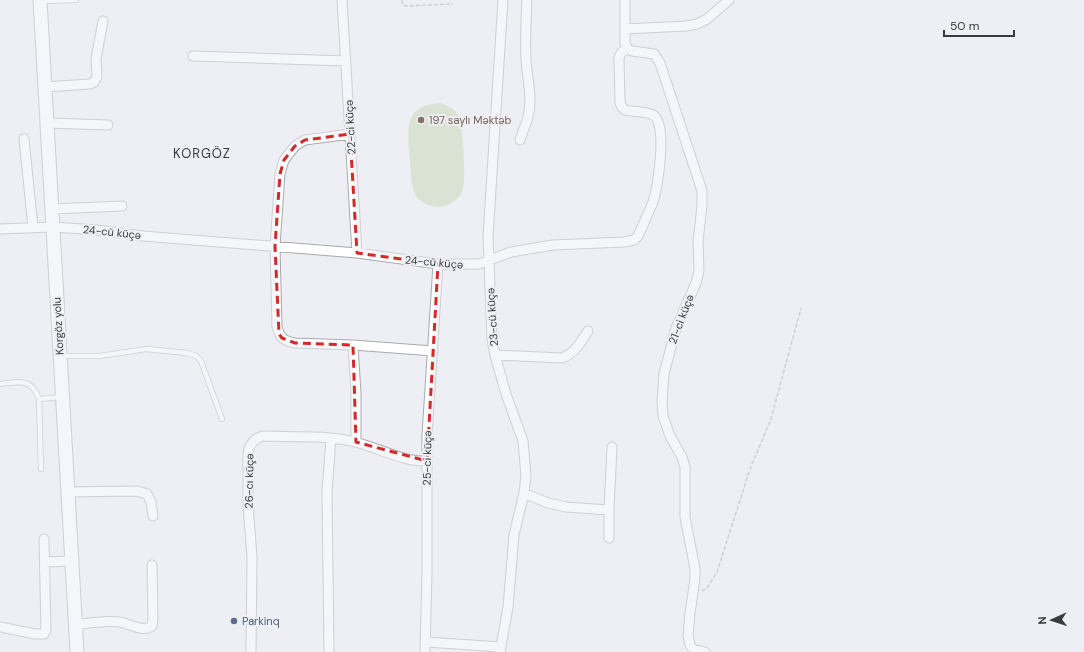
<svg xmlns="http://www.w3.org/2000/svg" width="1084" height="652" font-family="'DM Sans',sans-serif">
<style>
.green{fill:#c3d4ac}
.lines{fill:none;stroke-linecap:round;stroke-linejoin:round}
.lane-casing{stroke:#a8aaae;stroke-width:6}
.street-casing{stroke:#a8aaae;stroke-width:11}
.secondary-casing{stroke:#a8aaae;stroke-width:15}
.path{stroke:#a7a9ad;stroke-width:1.5;stroke-dasharray:4 2;stroke-linecap:butt}
.lane{stroke:#fff;stroke-width:4.5}
.street{stroke:#fff;stroke-width:9}
.secondary{stroke:#fff;stroke-width:13}
.marked{fill:none;stroke:#d62828;stroke-width:3;stroke-dasharray:8 5;stroke-linejoin:round}
.education-dot{fill:#8d6e63;stroke:#edeff4;stroke-width:1.5}
.service-dot{fill:#5c6f8a;stroke:#edeff4;stroke-width:1.5}
.labels{text-anchor:middle;stroke-width:4;stroke-linejoin:round;paint-order:stroke}
.education-label{font-size:11px;fill:#785e54;stroke:#edeff4;text-anchor:start}
.street-label{font-size:11px;fill:#393a3c;stroke:#edeff4}
.service-label{font-size:11px;fill:#4e5e75;stroke:#edeff4;text-anchor:start}
.quarter-label{font-size:13px;letter-spacing:1px;fill:#393a3c;stroke:#edeff4}
</style>
<rect width="100%" height="100%" fill="#edeff4"/>
<path class="green" d="M440,103c8,3 15,5 19,14 4,9 7,63 4,72 -3,10 -14,17 -23,18 -8,0 -20,-4 -24,-11 -6,-11 -5,-25 -6,-36 -2,-28 -8,-55 30,-57z"/>
<g class="lines">
<defs>
<path id="lane" d="M42,1l34,-1
M61,356h39l46,-7 41,4 9,3 5,5 21,58
M0,384c19,-2 31,-7 39,15l2,70
M39,399l22,-2"/>
<path id="street" d="M342,0l15,253
M625,0v43l2,5 5,3 22,3 6,9 42,128v15l-4,35 1,30 -3,12 -20,45 -12,46 -2,28 1,14 7,20 12,21 3,10v50l10,52v10l-5,34 -2,23 2,9 3,4 12,3
M625,29l61,-3 11,-2 10,-5 22,-19
M193,56l153,5
M45,87l45,-3 4,-2 3,-5 -1,-18 7,-38
M47,123l61,2
M350,134l-45,6 -10,6 -11,14 -4,14 -5,72 2,81c3,11 7,14 18,16l58,2 80,6
M24,139l9,88
M520,140c2,-7 6,-15 8,-23 5,-19 -1,-39 -2,-58 -1,-20 0,-39 1,-59
M52,209l70,-3
M0,229l53,-2 44,3 46,6 214,17 81,11h41l32,-12 42,-7 71,-3 10,-2 4,-4c5,-11 10,-22 15,-34 5,-15 15,-79 0,-87 -6,-4 -20,-3 -28,-5l-3,-3 -2,-4 -1,-45 2,-5 6,-5
M353,345l3,48v49
M495,355l66,3c14,-4 19,-15 27,-27
M68,492l69,-1 10,3 4,8 2,14
M524,493l24,10 18,4 43,3
M609,538v-28l3,-63
M45,562l27,-1
M75,625c14,-2 30,-5 44,-3 10,1 23,11 33,4l1,-7 -1,-54
M0,627l35,7h9l2,-4 -2,-91
M426,642l75,5
M251,652l1,-95 -4,-52v-51c1,-9 5,-15 15,-18 30,1 63,-1 92,6 24,6 48,20 72,19
M329,652l-2,-160 4,-54
M425,652l2,-80v-137l11,-171
M500,652l8,-45 6,-72 10,-42 2,-17 -3,-35 -17,-47 -11,-39 -3,-16 -4,-103 15,-236"/>
<path id="secondary" d="M40,0l37,652"/>
</defs>
<use href="#lane" class="lane-casing"/>
<use href="#street" class="street-casing"/>
<use href="#secondary" class="secondary-casing"/>
<path class="path" d="M402,0l1,5 4,1 46,-2
M702,591l5,-3 10,-16 33,-103 21,-50 30,-111"/>
<use href="#lane" class="lane"/>
<use href="#street" class="street"/>
<use href="#secondary" class="secondary"/>
</g>
<path d="M0 0H1084V652H0ZM350,134l7,119 81,11 -11,197 -71,-19 -3,-97 -58,-2 -13,-5 -3,-4 -4,-88 5,-72 4,-14 11,-14 10,-6z" fill="#edeff4" fill-opacity=".55" fill-rule="evenodd"/>
<path class="marked" d="M350,134l7,119 81,11 -11,197 -71,-19 -3,-97 -58,-2 -13,-5 -3,-4 -4,-88 5,-72 4,-14 11,-14 10,-6z"/>
<circle class="education-dot" cx="421" cy="120" r="4"/>
<circle class="service-dot" cx="234" cy="621" r="4"/>
<g class="labels">
<g class="education-label">
<text x="429" y="124">197 saylı Məktəb</text>
</g>
<g class="street-label">
<text transform="translate(350 127) rotate(-93)" y="4">22-ci küçə</text>
<text transform="translate(112 232) rotate(6)" y="4">24-cü küçə</text>
<text transform="translate(434 262) rotate(5)" y="4">24-cü küçə</text>
<text transform="translate(492 317) rotate(-94)" y="4">23-cü küçə</text>
<text transform="translate(681 319) rotate(-69)" y="4">21-ci küçə</text>
<text transform="translate(58 326) rotate(-93)" y="4">Korgöz yolu</text>
<text transform="translate(427 458) rotate(-89)" y="4">25-ci küçə</text>
<text transform="translate(249 481) rotate(-89)" y="4">26-cı küçə</text>
</g>
<g class="service-label">
<text x="242" y="625">Parkinq</text>
</g>
<g class="quarter-label">
<text x="202" y="158">KORGÖZ</text>
</g>
</g>
<g transform="translate(1052 620) rotate(267)" stroke="#edeff4" stroke-width="3" paint-order="stroke">
<path d="M0-3L7 15L0 10L-7 15Z" fill="#393a3c"/>
<text y="-6" font-size="11" font-weight="bold" text-anchor="middle" fill="#393a3c">N</text>
</g>
<path d="M944 30v6h70v-6" fill="none" stroke="#393a3c" stroke-width="2"/>
<text x="950" y="30" font-size="12" fill="#393a3c" stroke="#edeff4" stroke-width="3" paint-order="stroke">50 m</text>
</svg>
